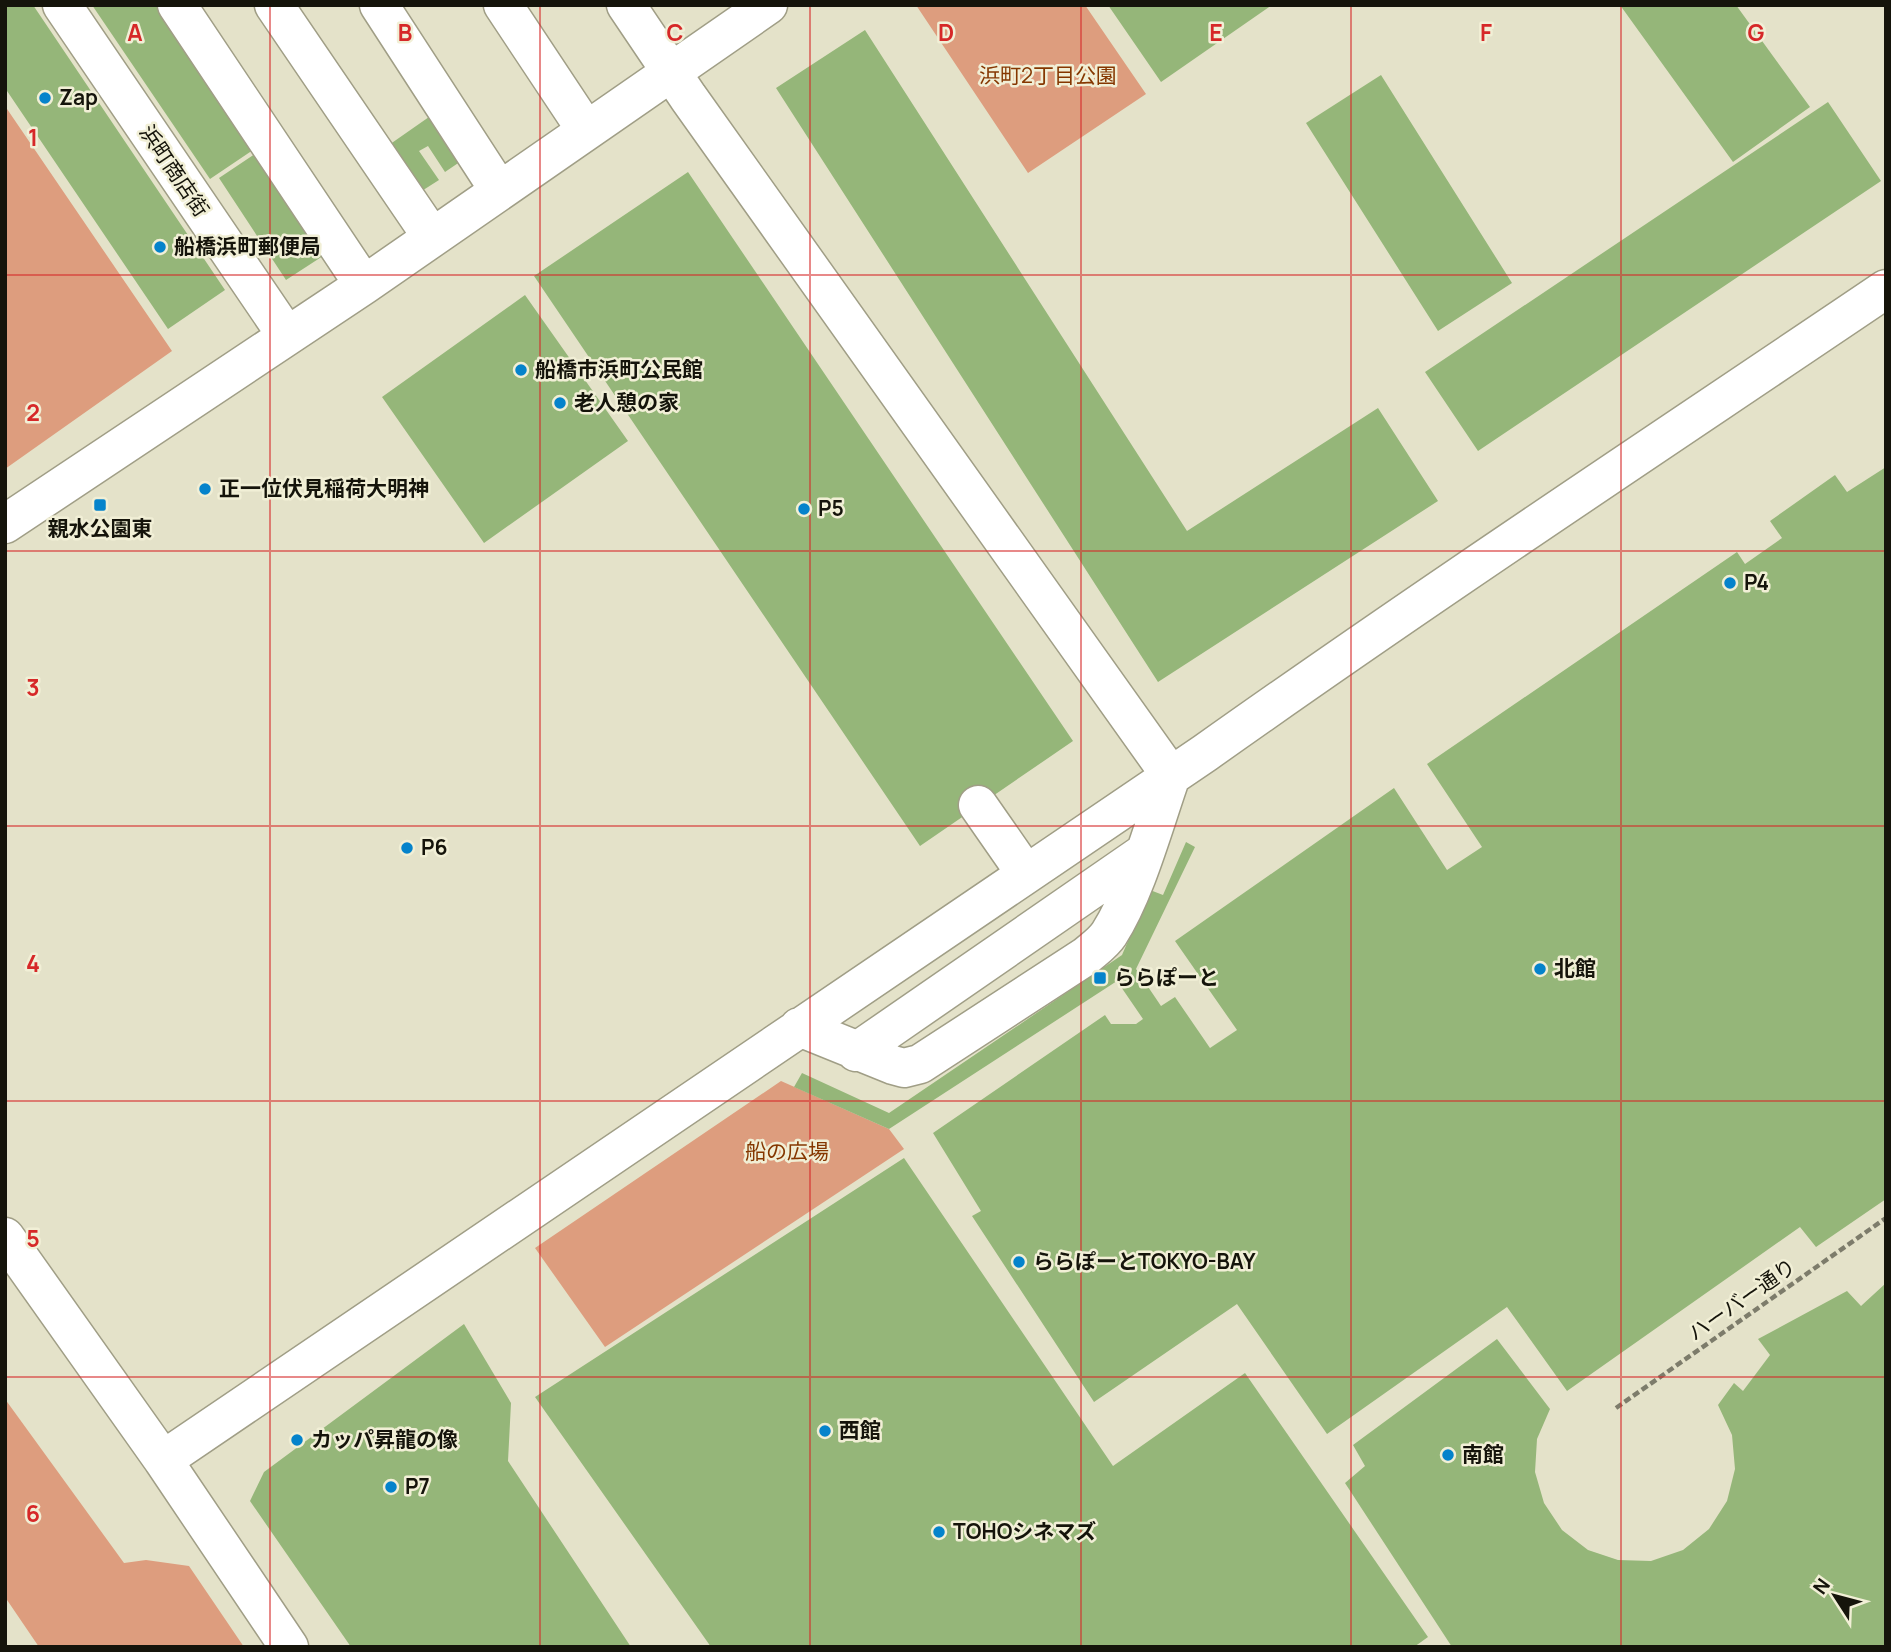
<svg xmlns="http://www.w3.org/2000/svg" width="1891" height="1652" font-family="Manrope,'Noto Sans JP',sans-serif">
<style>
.green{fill:#dd9d7e}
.building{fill:#95b679}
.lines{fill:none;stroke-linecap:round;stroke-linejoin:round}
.minor-casing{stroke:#a09e86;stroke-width:41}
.path{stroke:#7d7c6b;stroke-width:4.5;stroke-dasharray:7 3.5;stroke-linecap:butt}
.minor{stroke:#fff;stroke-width:38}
.grid{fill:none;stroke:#d62828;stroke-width:2;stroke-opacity:0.55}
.poi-dot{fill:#0583cb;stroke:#f1efd6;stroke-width:2.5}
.labels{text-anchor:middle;stroke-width:5;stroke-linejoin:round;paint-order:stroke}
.park-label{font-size:21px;fill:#853700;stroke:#f1efd6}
.poi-label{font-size:21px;font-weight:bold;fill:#15140b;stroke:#f1efd6;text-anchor:start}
.street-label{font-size:21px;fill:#15140b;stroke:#f1efd6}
.grid-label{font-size:23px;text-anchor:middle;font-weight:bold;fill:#d62828;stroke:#f1efd6;stroke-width:5;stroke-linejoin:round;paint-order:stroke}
</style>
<rect width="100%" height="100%" fill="#e4e2c9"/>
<path class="green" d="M916,5h169l61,89 -118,79z
M5,106l167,245 -167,118z
M781,1081l108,48 15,20 -299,198 -70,-99z
M5,1399l119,164 22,-3 43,6 55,81h-205l-34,-50z"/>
<path class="building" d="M5,5h28l192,285 -57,39 -163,-241z
M92,5h64l97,145 -43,29z
M1108,5h164l-111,77z
M1620,5h116l74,102 -77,55z
M865,30l322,501 191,-123 60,93 -280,181 -382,-594z
M1381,75l131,208 -74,48 -132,-208z
M1828,102l53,79 -403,270 -53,-79z
M439,110l31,45 -25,17 -17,-26 -9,5 20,29 -22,14 -31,-47z
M258,152l68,102 -40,26 -67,-102z
M688,172l385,569 -153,105 -386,-570z
M525,295l103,146 -144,102 -102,-146z
M1886,467v732l-70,48 -16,-20 -233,164 -60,-84 -180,127 -90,-130 -143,98 -122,-186 9,-5 -48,-78 172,-118 6,9h25l7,-5 -26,-38 -228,148 -95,-42 8,-14 87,40 233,-158 28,-65 13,5 23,-53 9,5 -59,122 25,37 14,-9 35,51 27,-18 -62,-89 219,-153 53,82 35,-23 -55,-83 310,-212 8,12 37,-26 -12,-17 65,-46 12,17z
M904,1158l209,308 132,-93 183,264 -14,10h-703l-176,-250z
M1886,1283v364h-434l-107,-164 20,-17 -12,-21 144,-106 53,70 -13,30 -2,33 9,31 18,27 26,20 30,10 33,1 32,-11 26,-21 18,-28 8,-32 -3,-34 -14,-30 16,-22 9,8 27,-36 -12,-16 89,-48 14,15z
M464,1324l47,79 -3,58 123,186h-280l-101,-146 14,-29z"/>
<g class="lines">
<defs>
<path id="minor" d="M62,5l225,331
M177,5l187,280
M274,5l158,232
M379,5l120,185
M503,5l83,125
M626,5l62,92 483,679
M5,524l359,-239 404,-280
M978,805l48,69
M799,1027l94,38 11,3 16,-4 166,-108c8,-7 17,-13 23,-22 27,-42 45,-110 62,-158
M856,1052l288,-199
M5,1237l158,223 126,187
M163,1460l1042,-707c224,-159 453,-310 681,-464"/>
</defs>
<use href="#minor" class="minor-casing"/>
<path class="path" d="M1616,1408l270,-190"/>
<use href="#minor" class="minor"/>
</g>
<path class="grid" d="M270,5v1642M540,5v1642M810,5v1642M1081,5v1642M1351,5v1642M1621,5v1642M5,275h1881M5,551h1881M5,826h1881M5,1101h1881M5,1377h1881"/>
<g class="poi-dot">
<circle cx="45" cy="98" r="7"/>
<circle cx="160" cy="247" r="7"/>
<circle cx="521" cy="370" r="7"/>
<circle cx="560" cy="403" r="7"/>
<circle cx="205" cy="489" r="7"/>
<rect x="93" y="498" width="14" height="14" rx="3.5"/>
<circle cx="804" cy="509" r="7"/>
<circle cx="1730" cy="583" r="7"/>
<circle cx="407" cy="848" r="7"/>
<circle cx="1540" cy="969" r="7"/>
<rect x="1093" y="971" width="14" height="14" rx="3.5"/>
<circle cx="1019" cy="1262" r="7"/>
<circle cx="825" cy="1431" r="7"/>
<circle cx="297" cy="1440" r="7"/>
<circle cx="1448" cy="1455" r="7"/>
<circle cx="391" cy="1487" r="7"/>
<circle cx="939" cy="1532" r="7"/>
</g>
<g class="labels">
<g class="park-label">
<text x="1048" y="83">浜町2丁目公園</text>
<text x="787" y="1159">船の広場</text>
</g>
<g class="poi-label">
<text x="59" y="105">Zap</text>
<text x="174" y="254">船橋浜町郵便局</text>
<text x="535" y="377">船橋市浜町公民館</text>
<text x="574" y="410">老人憩の家</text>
<text x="219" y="496">正一位伏見稲荷大明神</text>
<text x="818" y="516">P5</text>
<text x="100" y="536" text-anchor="middle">親水公園東</text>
<text x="1744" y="590">P4</text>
<text x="421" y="855">P6</text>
<text x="1554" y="976">北館</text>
<text x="1114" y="985">ららぽーと</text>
<text x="1033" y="1269">ららぽーとTOKYO-BAY</text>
<text x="839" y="1438">西館</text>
<text x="311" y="1447">カッパ昇龍の像</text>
<text x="1462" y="1462">南館</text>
<text x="405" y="1494">P7</text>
<text x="953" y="1539">TOHOシネマズ</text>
</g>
<g class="street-label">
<text transform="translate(174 171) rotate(56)" y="7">浜町商店街</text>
<text transform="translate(1742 1300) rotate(-35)" y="7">ハーバー通り</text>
</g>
</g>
<g class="grid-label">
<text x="135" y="41">A</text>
<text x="405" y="41">B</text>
<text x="675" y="41">C</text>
<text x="946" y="41">D</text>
<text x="1216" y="41">E</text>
<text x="1486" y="41">F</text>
<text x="1756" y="41">G</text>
<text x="33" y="146">1</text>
<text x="33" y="421">2</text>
<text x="33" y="696">3</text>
<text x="33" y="972">4</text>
<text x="33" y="1247">5</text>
<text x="33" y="1522">6</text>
</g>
<rect width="1891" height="1652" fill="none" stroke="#15140b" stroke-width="14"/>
<g transform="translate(1835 1596) rotate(306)" stroke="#f1efd6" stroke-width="5" paint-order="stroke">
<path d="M0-5L12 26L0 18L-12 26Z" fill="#15140b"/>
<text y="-10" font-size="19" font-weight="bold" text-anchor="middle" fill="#15140b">N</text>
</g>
</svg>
